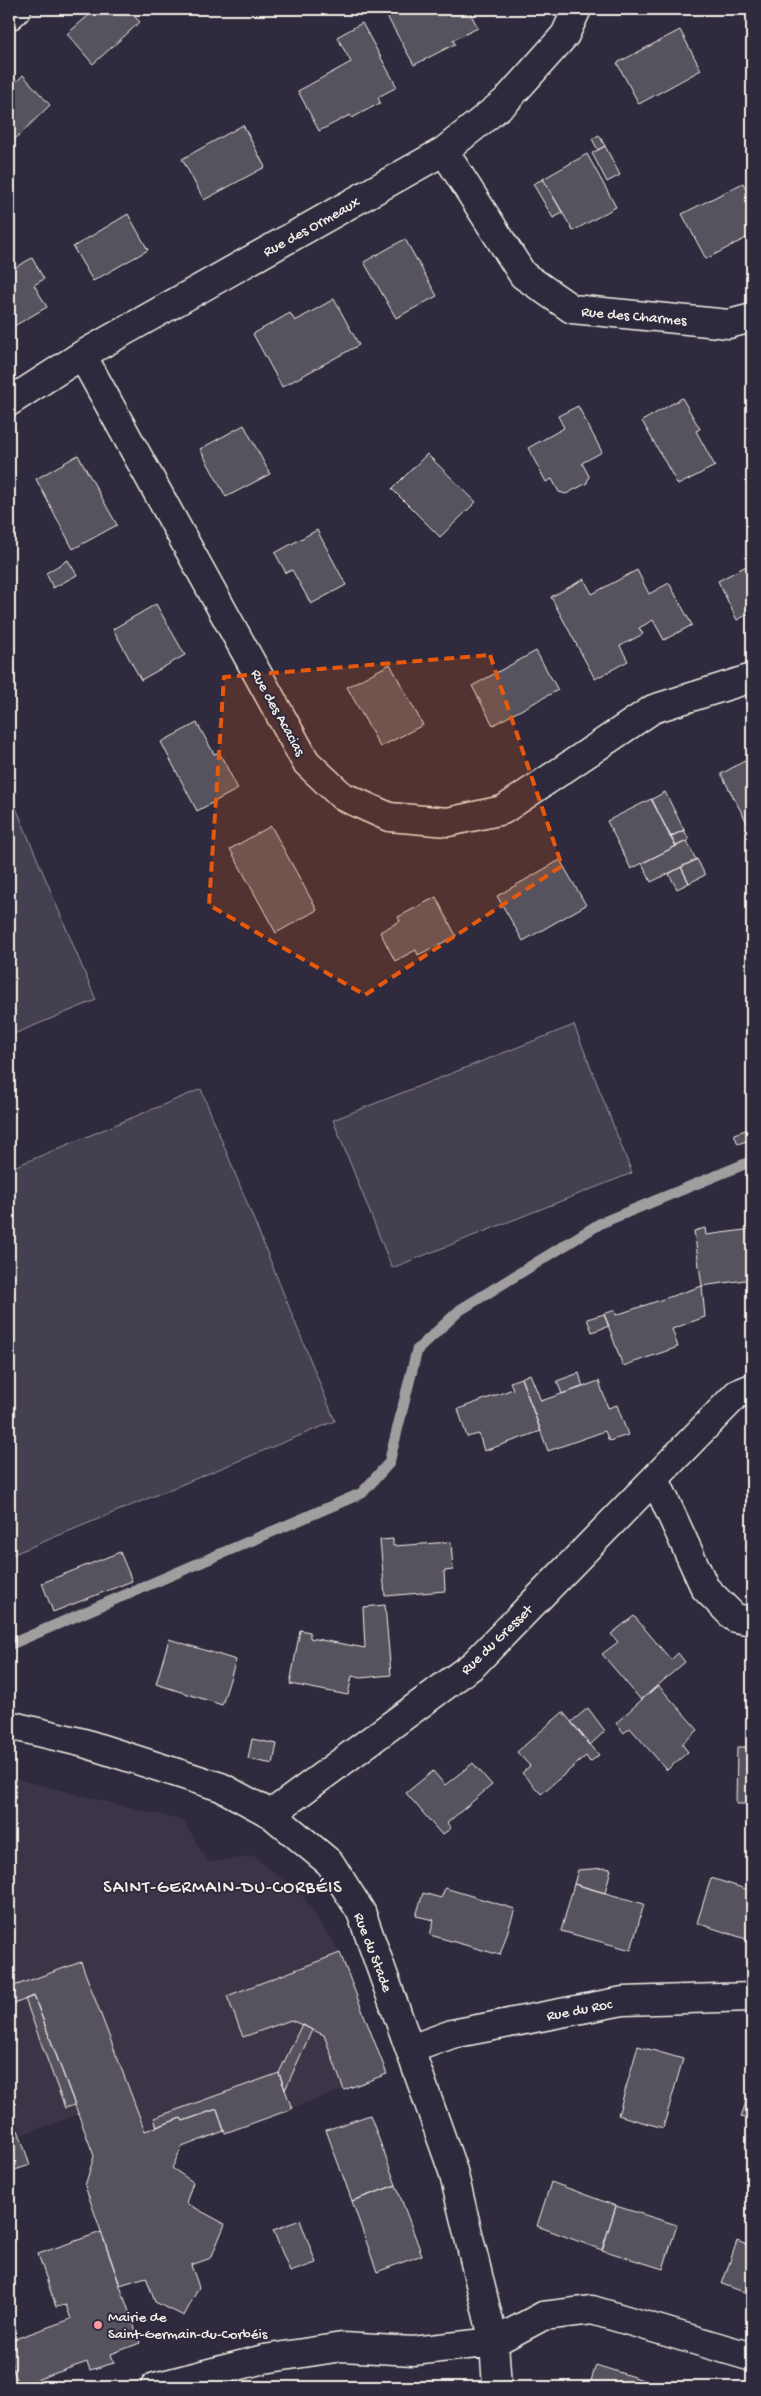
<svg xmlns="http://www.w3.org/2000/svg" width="761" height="2396" font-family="'Gochi Hand',sans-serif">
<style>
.built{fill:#3b3647}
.green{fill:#454050;stroke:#9c989c}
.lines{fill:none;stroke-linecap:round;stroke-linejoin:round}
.stream{stroke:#a19ea0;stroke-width:11}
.building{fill:#56525f;stroke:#f4f1e8}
.street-casing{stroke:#f4f1e8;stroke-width:31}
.street{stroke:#2f2a3d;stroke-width:28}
.marked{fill:#e8590c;fill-opacity:0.2;stroke:#e8590c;stroke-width:4;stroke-dasharray:10 6;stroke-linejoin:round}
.poi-dot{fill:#ff9aa2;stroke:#2f2a3d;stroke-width:2}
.labels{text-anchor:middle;stroke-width:4;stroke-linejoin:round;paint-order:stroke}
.street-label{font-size:15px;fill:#f4f1e8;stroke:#2f2a3d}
.poi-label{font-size:15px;fill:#f4f1e8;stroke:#2f2a3d;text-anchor:start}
.quarter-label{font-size:18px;letter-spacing:1px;fill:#f4f1e8;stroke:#2f2a3d}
</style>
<rect width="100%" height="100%" fill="#2f2a3d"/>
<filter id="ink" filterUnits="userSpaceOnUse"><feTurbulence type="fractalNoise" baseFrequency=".02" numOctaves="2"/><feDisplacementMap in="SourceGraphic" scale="10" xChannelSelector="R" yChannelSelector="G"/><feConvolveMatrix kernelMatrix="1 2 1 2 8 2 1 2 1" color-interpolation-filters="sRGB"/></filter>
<g filter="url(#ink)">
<path class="built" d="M9,1777l175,44 24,41 46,-6 49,40 37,57 47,121 -205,73 -10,21 21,14 -7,21 39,21 -14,34 -20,7 8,22 -15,29 -29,-14 -9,-25 -26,8 -35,-99 9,-30 -16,-41 -57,20 9,30 -21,7z"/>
<path class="green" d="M9,791l87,209 -87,36z
M752,926v54l-6,-53z
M574,1025l58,148 -240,95 -59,-148z
M201,1089l134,332 -326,135v-387z"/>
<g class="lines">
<path class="stream" d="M9,1645l353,-152 27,-30 28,-113 43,-40 141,-87 151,-62"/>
</g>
<path class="building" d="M96,9h32l12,13 -47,42 -26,-30z
M383,9h85l10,19 -25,12 2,4 -41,21z
M362,23l35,64 -19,10 2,6 -28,15 -2,-3 -31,16 -21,-40 53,-29 -14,-25z
M680,30l21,40 -62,34 -22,-41z
M23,75l27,30 -41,40v-56z
M243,125l22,42 -61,33 -22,-41z
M599,135l6,11 -7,4 -6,-11z
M605,146l15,29 -13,7 -15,-29z
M587,154l29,53 -43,24 -30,-52z
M543,179l20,34 -10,5 -20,-34z
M743,183l9,18v34l-46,24 -24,-45z
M128,214l20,36 -55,31 -20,-34z
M405,239l32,57 -41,22 -32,-56z
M32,258l12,21 -10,6 13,22 -38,22v-58z
M334,299l25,46 -77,42 -29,-53 37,-21 5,8z
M682,398l18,31 -4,2 19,35 -37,19 -36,-64z
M578,406l24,46 -20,11 7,13 -2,7 -21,11 -7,-2 -7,-13 -6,3 -18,-34 36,-20 -6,-12z
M244,425l26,49 -44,23 -26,-48z
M427,454l49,48 -36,35 -48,-48z
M78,455l39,70 -44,24 -37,-70z
M317,530l29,55 -35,19 -19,-34 -6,3 -11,-20z
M68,560l9,15 -24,13 -7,-15z
M752,563v49l-15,8 -19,-39z
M637,570l12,24 20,-11 23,42 -28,15 -11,-20 -14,8 4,6 -23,12 8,15 -33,18 -44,-82 33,-18 8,15z
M156,604l29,51 -44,25 -28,-51z
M536,651l22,39 -65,35 -21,-39z
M390,664l33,61 -43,22 -33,-60z
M197,723l17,31 5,-2 19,37 -41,22 -36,-69z
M752,757v73h-1l-30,-56z
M665,792l19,38 -14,7 -18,-38z
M651,799l25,47 -45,23 -24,-48z
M271,826l46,84 -41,23 -46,-84z
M684,830l5,10 -13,6 -6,-9z
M687,841l9,19 -45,22 -9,-19z
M697,859l8,16 -16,8 -8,-16z
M560,860l26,45 -63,36 -26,-45z
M681,867l8,16 -12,6 -8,-15z
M436,897l20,39 -38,19 -2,-5 -21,11 -15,-29 20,-11 -2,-4z
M751,1128l1,11 -14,5 -4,-10z
M705,1228l1,7 46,-6v50l-50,7 -8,-55z
M702,1286l3,31 -33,12 6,18 -55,19 -19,-52 11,-4 1,5z
M604,1314l5,12 -17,6 -5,-13z
M579,1373l4,14 -21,7 -5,-13z
M530,1374l11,27 58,-20 9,27 9,-3 11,30 -19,6 -4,-10 -57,20 -27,-73z
M521,1378l20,53 -57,20 -5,-17 -12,3 -9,-28 55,-20 -3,-7z
M393,1539v7l58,-4 2,28 -9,1 1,20 -60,5 -5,-56z
M120,1552l12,29 -79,31 -11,-29z
M385,1605l6,70 -30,3 -9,-2 -4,19 -58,-11 10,-54 10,2v6l55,10 -2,-41z
M634,1616l37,44 7,-7 7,9 -44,38 -39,-46 16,-12 -7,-8z
M169,1639l67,21 -14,45 -66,-21z
M658,1685l40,45 -16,14 6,8 -21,18 -37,-42 -6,5 -8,-10z
M588,1708l17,23 -15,14 -19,-23z
M563,1712l36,43 -9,7 -4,-6 -45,38 -19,-21 8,-7 -13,-14z
M252,1739l25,5 -4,20 -25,-5z
M737,1747h15v50l-5,-1 -1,8h-10z
M473,1763l19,22 -45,38 4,5 -9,7 -36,-42 27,-22 12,14z
M605,1868l6,1 -6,24 -31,-9 4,-14z
M711,1878l41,13v50l-55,-18z
M574,1884l70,20 -13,46 -70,-19z
M445,1888l70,21 -15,46 -70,-20 4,-15 -18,-4 7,-23 18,5z
M340,1953l47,121 -43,16 -20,-55 -33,-15 -48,17 -16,-41z
M81,1962l64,169 36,-13 2,3 34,-12 7,22 -42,16 -10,21 21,14 -7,21 39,21 -14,34 -20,7 8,22 -15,29 -29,-14 -9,-25 -26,8 -35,-99 9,-30 -60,-160 -25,10v-35l5,15z
M34,1996l41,109 -10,3 -40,-109z
M302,2024l10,6 -27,60 -6,-17z
M638,2046l45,13 -20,69 -45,-13z
M279,2073l13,36 -67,24 -8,-24 -34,12 -2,-3 -24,9 -3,-9z
M752,2083v37l-11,-3z
M370,2115l26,70 -44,16 -26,-71z
M18,2130l12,35 -21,7v-39z
M551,2182l65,24 -14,44 -65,-24z
M396,2185l26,70 -45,17 -25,-71z
M616,2206l61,19 -14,44 -61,-19z
M300,2220l16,43 -26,9 -17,-42z
M101,2232l39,111 -29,11 3,9 -24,7 -3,-8 -68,24 -10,-28v-17l62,-22 -5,-14 -10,2 -18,-53z
M737,2241l15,6v48l-30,-11z
M596,2365l60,19 -1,3h-66z"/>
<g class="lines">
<defs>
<path id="street" d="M9,16l8,-7
M444,151l79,124 49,34 157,15 23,-6
M82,355l224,407 36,34 47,21 59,5 55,-12 150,-101 99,-31
M9,402l73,-47 362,-204 62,-50 59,-66 12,-26
M655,1479l50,109 30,30 17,3
M9,1725l75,18 137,44 50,27 59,49 31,49 92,259 41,171 3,45
M271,1814l202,-149 264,-271 15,-6
M411,2049l41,-15 171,-33 129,-4
M155,2387l109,-28 78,-12 71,4 81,-9 49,-26 49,-6 160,47"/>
</defs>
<use href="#street" class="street-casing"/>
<use href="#street" class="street"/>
</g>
</g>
<path class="marked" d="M490,655l72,211 -197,129 -156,-90 15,-228z"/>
<circle class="poi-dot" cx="98" cy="2325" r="5"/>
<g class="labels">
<g class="street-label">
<text transform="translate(311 226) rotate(-29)" y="5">Rue des Ormeaux</text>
<text transform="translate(634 315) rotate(5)" y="5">Rue des Charmes</text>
<text transform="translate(279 712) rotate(61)" y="5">Rue des Acacias</text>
<text transform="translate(496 1639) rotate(-44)" y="5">Rue du Gresset</text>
<text transform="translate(374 1952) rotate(69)" y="5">Rue du Stade</text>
<text transform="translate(579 2009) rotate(-11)" y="5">Rue du Roc</text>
</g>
<g class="poi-label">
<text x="108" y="2321">Mairie de<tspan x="108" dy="17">Saint-Germain-du-Corbéis</tspan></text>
</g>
<g class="quarter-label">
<text x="223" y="1892">SAINT-GERMAIN-DU-CORBÉIS</text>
</g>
</g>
<rect width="761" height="2396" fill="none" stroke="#2f2a3d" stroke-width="30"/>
<rect x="15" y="15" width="731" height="2366" fill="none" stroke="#f4f1e8" stroke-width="2" filter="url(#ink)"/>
</svg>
